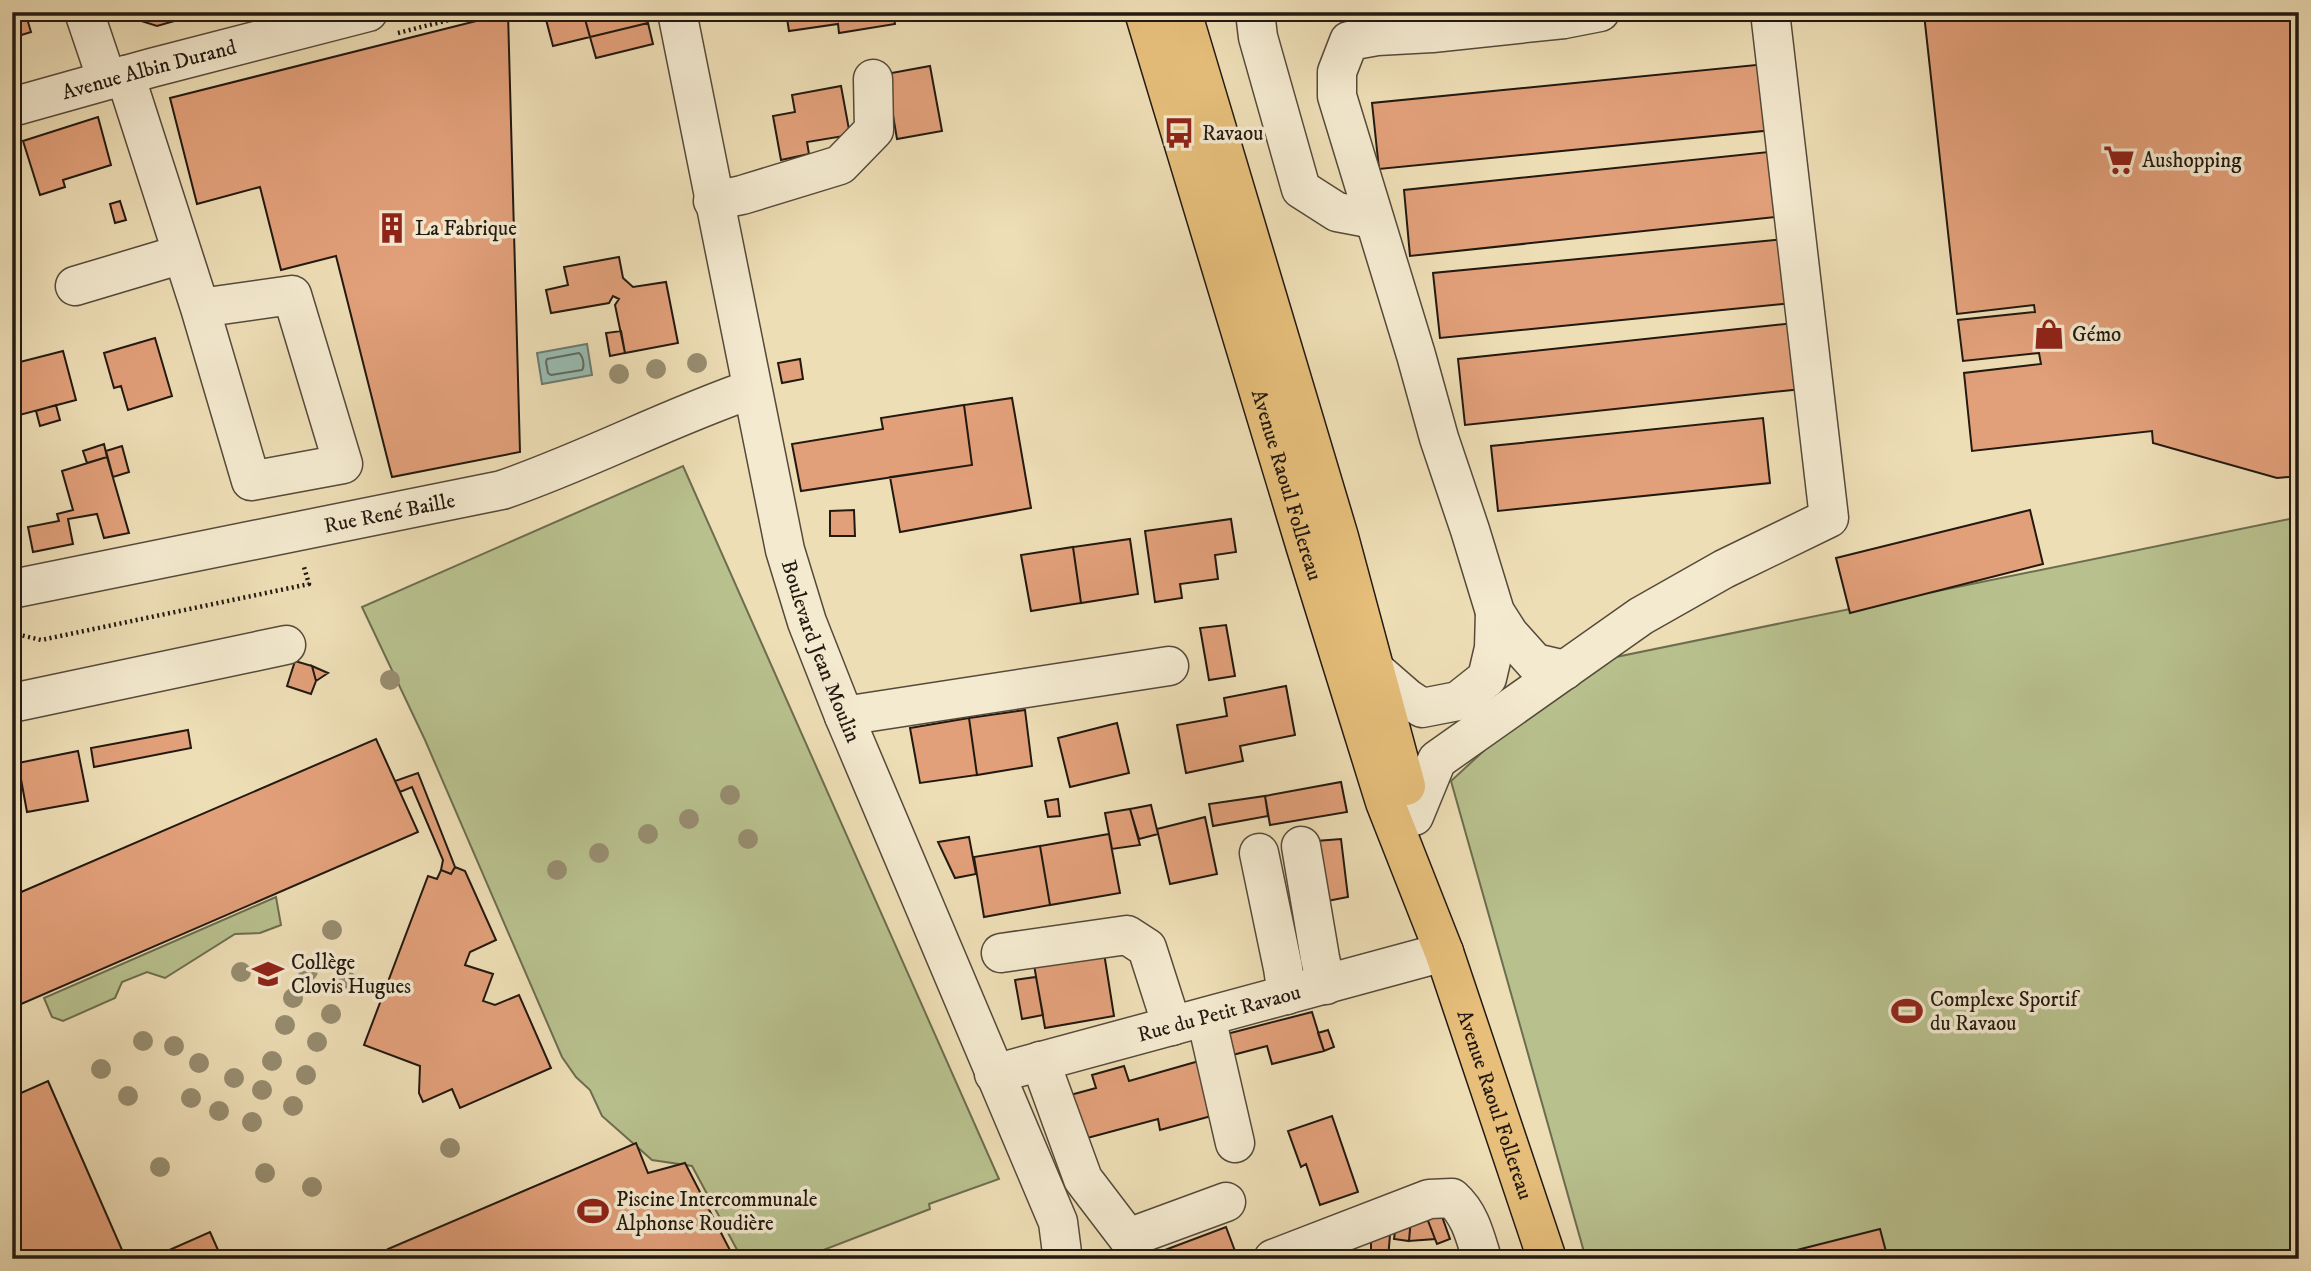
<svg xmlns="http://www.w3.org/2000/svg" width="2311" height="1271" font-family="'IM FELL DW Pica',serif">
<style>
.green{fill:#b8c18e;stroke:#6d6d4f;stroke-width:2}
.water{fill:#99bcb2;stroke:#697b71;stroke-width:2}
.lines{fill:none;stroke-linecap:round;stroke-linejoin:round}
.shore{stroke:#5e6a61;stroke-width:2}
.building{fill:#e2a07a;stroke:#221910;stroke-width:2}
.minor-casing{stroke:#554a3a;stroke-width:41}
.major-casing{stroke:#221910;stroke-width:41}
.path{stroke:#221910;stroke-width:4.5;stroke-dasharray:2 3.5;stroke-linecap:butt}
.minor{stroke:#f4ead0;stroke-width:38}
.major{stroke:#e7bf7b;stroke-width:38}
.tree{fill:#978d70}
.labels{text-anchor:middle;stroke-width:7;stroke-linejoin:round;paint-order:stroke}
.street-label{font-size:21px;fill:#221910;stroke:#f4ead0}
.poi-label{font-size:21px;fill:#221910;stroke:#f4ead0;text-anchor:start}
</style>
<rect width="100%" height="100%" fill="#eedeb6"/>
<filter id="stains"><feTurbulence type="fractalNoise" baseFrequency=".00286" numOctaves="4"/><feColorMatrix values="0 0 0 0 .2 0 0 0 0 .09 0 0 0 0 .02 0 0 0 .5 -.17"/></filter>
<radialGradient id="worn" r=".72"><stop offset=".6" stop-color="#630" stop-opacity="0"/><stop offset="1" stop-color="#630" stop-opacity=".3"/></radialGradient>
<path class="green" d="M683,466l316,713 -70,25 1,5 -130,50h-58l-50,-93 -40,-6 -50,-44 -12,-26 -14,-13 -14,-20 -137,-317 -63,-133z
M2299,517v742h-713l-135,-478 126,-116z
M276,897l5,28 -21,8 -25,1 -70,44 -18,-6 -25,10 -7,16 -52,23 -11,-4 -8,-19z"/>
<path class="water" d="M587,344l5,31 -50,9 -5,-31z"/>
<g class="lines">
<path class="shore" d="M579,353c4,3 6,13 3,17l-31,5 -3,-2 -2,-11 1,-3z"/>
</g>
<path class="building" d="M12,12h13l6,20 -19,6z
M113,12h93l-49,14z
M544,12h39l7,25 -37,9z
M583,12h63l2,11 -58,14z
M786,12h107l2,12 -56,9 -1,-9 -49,7z
M1922,12h377v464l-22,2 -124,-35 -1,-12 -180,20 -8,-78 77,-9 -2,-11 -76,8 -5,-41 77,-8 -1,-7 -77,9 -33,-300z
M508,13l12,439 -128,25 -56,-221 -55,14 -21,-83 -63,17 -27,-106z
M648,23l5,21 -57,14 -6,-21z
M1766,64l7,66 -394,39 -7,-66z
M930,66l12,65 -45,8 -11,-65z
M841,86l9,49 -43,7 2,12 -28,6 -8,-44 22,-4 -3,-17z
M98,117l13,48 -48,15 2,7 -25,8 -17,-54z
M1778,151l7,65 -375,40 -6,-66z
M120,201l6,19 -11,3 -5,-19z
M1786,239l6,64 -352,35 -7,-65z
M619,257l4,21 10,9 33,-5 12,61 -53,10 -10,-48 4,-6 -6,-3 -4,7 -58,10 -5,-23 22,-5 -4,-18z
M1795,323l7,66 -337,36 -7,-66z
M621,331l4,22 -15,3 -4,-23z
M155,338l17,58 -44,14 -7,-24 -7,2 -10,-35z
M63,351l13,49 -64,17v-53z
M800,359l3,20 -21,4 -4,-20z
M1012,398l19,110 -131,24 -10,-55 82,-12 -8,-60z
M56,405l4,15 -20,6 -4,-15z
M964,405l8,60 -171,26 -9,-47 91,-15 -2,-11z
M1763,418l7,65 -272,28 -7,-65z
M104,444l3,13 -20,6 -4,-12z
M122,446l7,26 -16,5 -7,-26z
M107,457l22,76 -25,5 -7,-24 -29,5 5,25 -40,8 -5,-25 31,-6 -2,-7 16,-4 -11,-39z
M854,510l1,26h-25v-25z
M2030,510l13,54 -193,49 -14,-55z
M1231,519l5,33 -21,3 3,24 -38,5 2,14 -27,4 -10,-71z
M1130,539l8,55 -57,9 -8,-56z
M1073,547l8,56 -50,8 -10,-56z
M1226,625l9,51 -26,4 -9,-52z
M295,661l17,5 4,15 -5,13 -24,-8z
M312,666l16,7 -12,8z
M1286,686l9,49 -55,11 3,15 -57,12 -9,-48 50,-9 -3,-18z
M1025,710l7,56 -55,9 -8,-57z
M969,718l8,57 -57,8 -10,-55z
M1117,723l12,50 -59,14 -12,-49z
M188,730l3,18 -97,19 -3,-19z
M376,739l42,93 -406,176v-112z
M78,751l10,50 -61,11 -9,-49z
M418,773l37,94 -4,7 -10,-4 2,-10 -31,-73 -12,5 -5,-11z
M1341,782l6,30 -77,13 -5,-29z
M1265,796l3,20 -55,10 -4,-22z
M1058,799l2,17 -12,1 -3,-16z
M1151,805l7,29 -19,5 -9,-30z
M1130,809l10,36 -28,4 -7,-36z
M1205,817l12,57 -47,10 -13,-55z
M1109,834l11,59 -70,12 -10,-59z
M969,837l7,37 -21,4 -17,-36z
M1341,839l7,58 -26,5 -6,-61z
M1040,846l10,59 -66,12 -10,-60z
M455,867l10,4 31,69 -26,12 -5,13 28,9 -10,27 12,4 24,-10 32,73 -91,40 -8,-19 -29,13 -4,-9 1,-27 -56,-21 64,-169 9,3 4,-9 10,4z
M1104,953l10,63 -69,12 -11,-63z
M1036,977l7,38 -21,4 -7,-39z
M1312,1012l12,39 -52,13 -5,-18 -42,11 -6,-21z
M1328,1030l6,17 -10,4 -6,-18z
M1199,1061l16,54 -55,15 -2,-11 -82,22 -13,-44 33,-9 -4,-13 32,-9 5,15z
M48,1081l78,178h-106l-8,-18v-144z
M1332,1116l26,76 -38,13 -14,-41 -5,3 -13,-36z
M636,1143l12,30 37,-10 48,93 -6,3h-334l-5,-10z
M1439,1208l11,31 -13,5 -12,-31z
M1425,1213l10,26 -26,2 2,-23z
M1411,1218l-2,23 -15,-2 2,-15z
M1226,1227l12,32h-97z
M1880,1229l8,30h-106l-1,-5z
M210,1232l12,27h-73z
M1371,1234l19,1 -2,24h-17z
M1348,1254h23v5h-23z"/>
<g class="lines">
<defs>
<g id="minor">
<path d="M84,12l23,68"/>
<path id="s1" d="M677,12l108,538 22,72 37,94 214,506 4,31 -2,6"/>
<path d="M1255,12l3,25 43,152 36,23 37,7"/>
<path d="M125,75l75,233 51,173 92,-17 -51,-169 -92,13"/>
<path id="s2" d="M12,107l139,-39 217,-56"/>
<path d="M713,201l29,-6 98,-30 34,-35 -1,-51"/>
<path d="M75,286l107,-32"/>
<path id="s3" d="M12,589l490,-99c85,-29 165,-72 250,-101"/>
<path d="M1565,670l-30,-7 -26,-29 -14,-22 -25,-82 -31,-92 -23,-83 -79,-259v-24l12,-31 28,-5 55,-3 132,-14 36,-7"/>
<path d="M1376,671l31,27 15,10 36,-7 29,-23 7,-30 1,-36"/>
<path d="M12,703l274,-58"/>
<path d="M844,716l325,-50"/>
<path d="M1414,816l23,-56 204,-144 83,-47 105,-51 -59,-506"/>
<path d="M1301,846l19,112 6,27"/>
<path d="M1259,853l24,115 4,27"/>
<path d="M1001,953l126,-18 20,13 25,78"/>
<path d="M1206,1017l29,126"/>
<path d="M1040,1061l43,118 45,59 98,-36"/>
<path id="s4" d="M994,1074l450,-122"/>
<path d="M1273,1259l156,-60 23,-1c18,16 23,38 30,61"/>
</g>
<g id="major">
<path id="s5" d="M1144,12l162,536 79,254 59,150 103,307"/>
<path d="M1182,12l157,525 67,249"/>
</g>
</defs>
<use href="#minor" class="minor-casing"/>
<use href="#major" class="major-casing"/>
<path class="path" d="M398,33l82,-21
M12,633l29,7 268,-56 -5,-17"/>
<use href="#minor" class="minor"/>
<use href="#major" class="major"/>
</g>
<g class="tree">
<circle cx="697" cy="363" r="10"/>
<circle cx="656" cy="369" r="10"/>
<circle cx="619" cy="374" r="10"/>
<circle cx="390" cy="680" r="10"/>
<circle cx="730" cy="795" r="10"/>
<circle cx="689" cy="819" r="10"/>
<circle cx="648" cy="834" r="10"/>
<circle cx="748" cy="839" r="10"/>
<circle cx="599" cy="853" r="10"/>
<circle cx="557" cy="870" r="10"/>
<circle cx="332" cy="930" r="10"/>
<circle cx="308" cy="971" r="10"/>
<circle cx="241" cy="972" r="10"/>
<circle cx="347" cy="981" r="10"/>
<circle cx="293" cy="998" r="10"/>
<circle cx="331" cy="1014" r="10"/>
<circle cx="285" cy="1025" r="10"/>
<circle cx="143" cy="1041" r="10"/>
<circle cx="317" cy="1042" r="10"/>
<circle cx="174" cy="1046" r="10"/>
<circle cx="272" cy="1061" r="10"/>
<circle cx="199" cy="1063" r="10"/>
<circle cx="101" cy="1069" r="10"/>
<circle cx="306" cy="1075" r="10"/>
<circle cx="234" cy="1078" r="10"/>
<circle cx="262" cy="1090" r="10"/>
<circle cx="128" cy="1096" r="10"/>
<circle cx="191" cy="1098" r="10"/>
<circle cx="293" cy="1106" r="10"/>
<circle cx="219" cy="1111" r="10"/>
<circle cx="252" cy="1122" r="10"/>
<circle cx="450" cy="1148" r="10"/>
<circle cx="160" cy="1167" r="10"/>
<circle cx="265" cy="1173" r="10"/>
<circle cx="312" cy="1187" r="10"/>
</g>
<defs>
<symbol id="bus-bare" viewBox="-9 -9 18 18"><path d="M-5-6H5V4H4V6H2V4H-2V6H-4V4H-5ZM-3.5-4V0h7V-4ZM-3.5 1.2v1.5H-2V1.2ZM2 1.2v1.5H3.5V1.2Z" fill="#8f2418" stroke="#f4ead0" stroke-width="2.5" paint-order="stroke"/></symbol>
<symbol id="supermarket-bare" viewBox="-9 -9 18 18"><path d="M-6-5.5h2.5l.6 2H6L4.5 2H-2.5L-4.4-4H-6ZM-1.5 3.2a1.3 1.3 0 1 0 .1 0ZM3 3.2a1.3 1.3 0 1 0 .1 0Z" fill="#8f2418" stroke="#f4ead0" stroke-width="2.5" paint-order="stroke"/></symbol>
<symbol id="building-bare" viewBox="-9 -9 18 18"><path d="M-4-6H4V6H1V3H-1V6H-4ZM-2.5-4.3h1.7v1.8h-1.7ZM.8-4.3h1.7v1.8H.8ZM-2.5-1h1.7V.8h-1.7ZM.8-1h1.7V.8H.8Z" fill="#8f2418" stroke="#f4ead0" stroke-width="2.5" paint-order="stroke"/></symbol>
<symbol id="shop-bare" viewBox="-9 -9 18 18"><path d="M-5-2.5h2.3a2.7 3.5 0 0 1 5.4 0H5L5.5 6h-11ZM-1.5-2.5h3a1.5 2.3 0 0 0-3 0Z" fill="#8f2418" stroke="#f4ead0" stroke-width="2.5" paint-order="stroke"/></symbol>
<symbol id="school-bare" viewBox="-9 -9 18 18"><path d="M0-5L7-2L0 1L-7-2ZM-4 1L0 2.5L4 1V4Q0 6-4 4Z" fill="#8f2418" stroke="#f4ead0" stroke-width="2.5" paint-order="stroke"/></symbol>
<symbol id="stadium-bare" viewBox="-9 -9 18 18"><path d="M0-5a6.5 5 0 1 0 0 10a6.5 5 0 1 0 0-10ZM-3.5-1.8h7v3.6h-7Z" fill="#8f2418" stroke="#f4ead0" stroke-width="2.5" paint-order="stroke"/></symbol>
</defs>
<g fill-rule="evenodd">
<use href="#bus-bare" x="1157" y="111" width="44" height="44"/>
<use href="#supermarket-bare" x="2097" y="138" width="44" height="44"/>
<use href="#building-bare" x="370" y="206" width="44" height="44"/>
<use href="#shop-bare" x="2027" y="312" width="44" height="44"/>
<use href="#school-bare" x="246" y="952" width="44" height="44"/>
<use href="#stadium-bare" x="1885" y="989" width="44" height="44"/>
<use href="#stadium-bare" x="571" y="1189" width="44" height="44"/>
</g>
<g class="labels">
<g class="street-label">
<text dy="7" stroke="none"><textPath href="#s2" startOffset="142">Avenue Albin Durand</textPath></text>
<text dy="7" stroke="none"><textPath href="#s5" startOffset="494">Avenue Raoul Follereau</textPath></text>
<text dy="7" stroke="none"><textPath href="#s3" startOffset="385">Rue René Baille</textPath></text>
<text dy="7" stroke="none"><textPath href="#s1" startOffset="656">Boulevard Jean Moulin</textPath></text>
<text dy="7" stroke="none"><textPath href="#s4" startOffset="233">Rue du Petit Ravaou</textPath></text>
<text dy="7" stroke="none"><textPath href="#s5" startOffset="1148">Avenue Raoul Follereau</textPath></text>
</g>
<g class="poi-label">
<text x="1202" y="140">Ravaou</text>
<text x="2142" y="167">Aushopping</text>
<text x="415" y="235">La Fabrique</text>
<text x="2072" y="341">Gémo</text>
<text x="291" y="969">Collège<tspan x="291" dy="24">Clovis Hugues</tspan></text>
<text x="1930" y="1006">Complexe Sportif<tspan x="1930" dy="24">du Ravaou</tspan></text>
<text x="616" y="1206">Piscine Intercommunale<tspan x="616" dy="24">Alphonse Roudière</tspan></text>
</g>
</g>
<rect width="2311" height="1271" fill="none" stroke="#eedeb6" stroke-width="42"/>
<rect x="14" y="14" width="2283" height="1243" fill="none" stroke="#221910" stroke-width="3.5"/>
<rect x="21" y="21" width="2269" height="1229" fill="none" stroke="#221910" stroke-width="2"/>
<rect width="100%" height="100%" filter="url(#stains)"/>
<rect width="100%" height="100%" fill="url(#worn)"/>
</svg>
